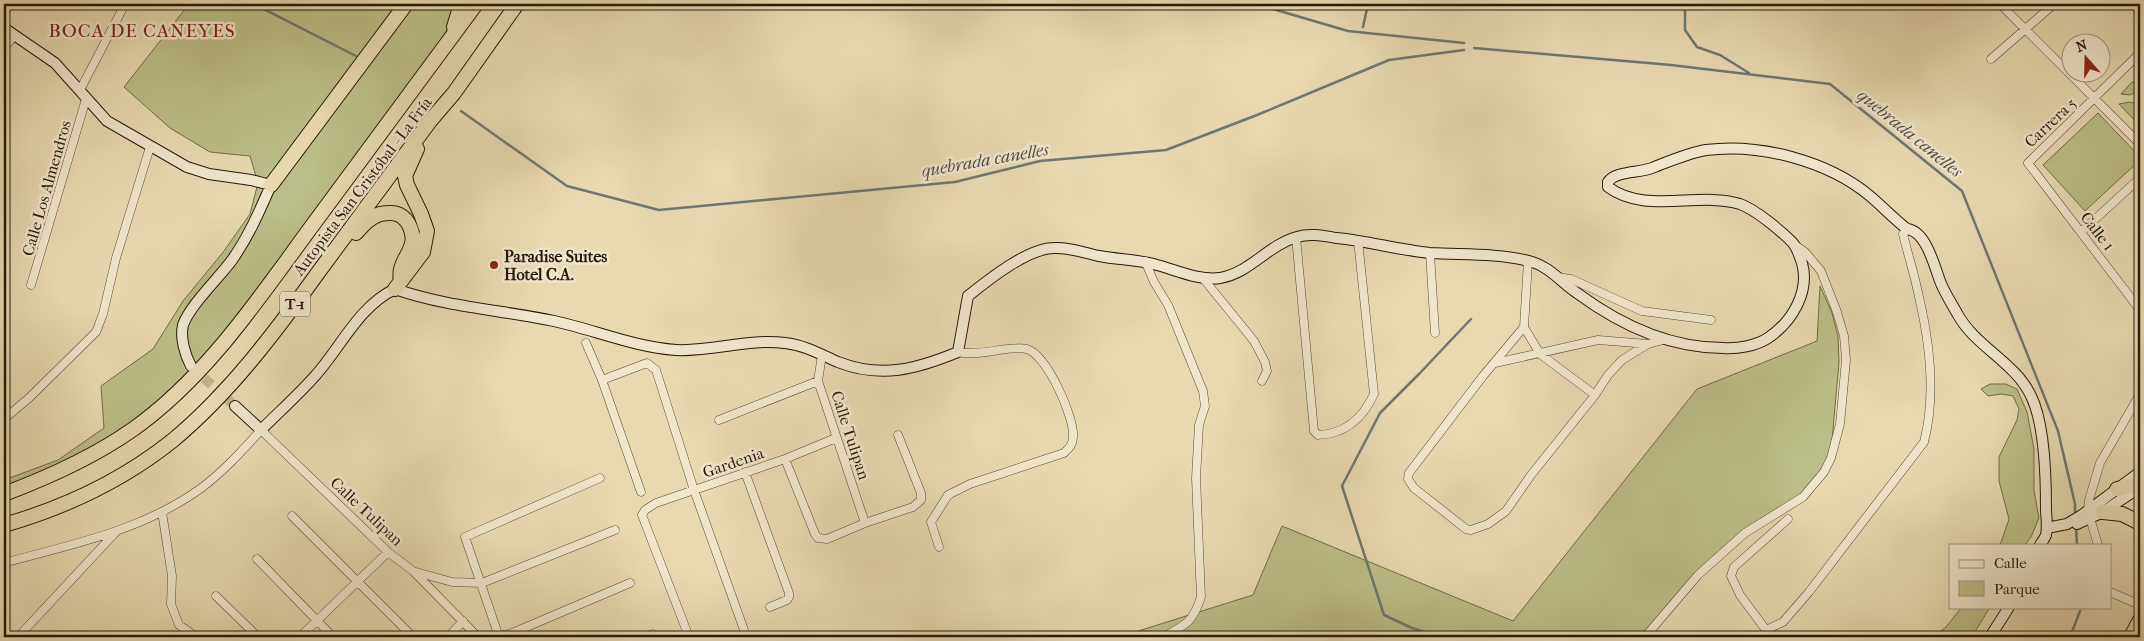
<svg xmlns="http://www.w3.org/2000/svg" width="2144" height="641" font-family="'IM FELL French Canon',serif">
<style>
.green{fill:#bbbe88;stroke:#706c48}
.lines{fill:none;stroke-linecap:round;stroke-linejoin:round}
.stream{stroke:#6c7871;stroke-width:2.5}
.secondary-tunnel{stroke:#c1b38f;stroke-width:10;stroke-dasharray:10 5;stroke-linecap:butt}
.street-casing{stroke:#554933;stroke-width:9}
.secondary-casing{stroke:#241909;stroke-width:12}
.highway-casing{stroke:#241909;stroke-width:16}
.street{stroke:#f0e6cc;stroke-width:8}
.secondary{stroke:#f0e6cc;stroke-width:10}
.highway{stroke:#e8d9b1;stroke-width:14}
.poi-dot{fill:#8f2418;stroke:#f0e6cc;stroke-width:2}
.labels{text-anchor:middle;stroke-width:5;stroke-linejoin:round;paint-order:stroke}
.shield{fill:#f0e6cc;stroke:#615644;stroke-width:1}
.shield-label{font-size:15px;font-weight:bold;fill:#241909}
.street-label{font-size:16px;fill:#241909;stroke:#f0e6cc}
.poi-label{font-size:16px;font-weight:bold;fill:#241909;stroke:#f0e6cc;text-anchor:start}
.water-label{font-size:18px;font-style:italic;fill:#4e5046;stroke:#f0e6cc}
.quarter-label{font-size:19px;letter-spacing:1px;fill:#7a1f14;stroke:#f0e6cc}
</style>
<rect width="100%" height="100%" fill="#e8d9b1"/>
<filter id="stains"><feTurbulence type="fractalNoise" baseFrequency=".004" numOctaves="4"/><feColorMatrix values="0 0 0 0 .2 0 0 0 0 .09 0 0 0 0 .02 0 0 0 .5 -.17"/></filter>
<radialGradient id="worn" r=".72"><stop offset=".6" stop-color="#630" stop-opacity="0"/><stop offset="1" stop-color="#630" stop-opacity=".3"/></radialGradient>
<path class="green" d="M189,4h287l-200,272 -130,143 -142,75v-14l54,-20 46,-32 -3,-42 52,-37 30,-48 41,-50 26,-37 8,-31 -8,-27 -40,-4 -40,-24 -46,-41z
M2138,81l2,4v10l-4,-3 -6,3 -9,-1 11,-12z
M2140,101v25l-21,-22 11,-2 6,2z
M2098,113l42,44v3l-55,51 -42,-46z
M1820,286l12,27 6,23 1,27 -9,99 -27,35 -58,36 -47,42 -53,62h-526l134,-42 29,-69 231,95 184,-232 120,-48z
M1990,384h16l11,5 10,23 7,37v41l5,28 -8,19 -6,8h-25l9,-26 -10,-38v-24l18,-37 2,-11 -6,-13 -12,-2 -13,2 -7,-7z
M1962,607h28l-18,30h-39l13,-10z"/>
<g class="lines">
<path class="stream" d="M254,4l102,52
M1256,4l92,27 116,12
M1685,4v26l12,17 23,8 29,18
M1363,27l5,-23
M1474,48l197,17 159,19 132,107 96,240 17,73v12
M461,111l106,75 92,24 296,-28 85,-21 126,-11 91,-35 132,-55 75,-10
M2076,526l1,19
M1439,637l-27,-9 -28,-13 -42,-129 38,-73 39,-39 52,-55
M2070,637l10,-26"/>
<path class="secondary-tunnel" d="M193,368l42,38"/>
<defs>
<path id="street" d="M2000,4l140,140
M2136,4l4,4
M4,48l10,-12
M2140,53l-112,110 112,147
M1991,59l63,-55
M80,90l45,-86
M2081,232l59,-54
M1296,237l18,194 4,4c27,-1 45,-17 56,-41l-16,-154
M1430,253l5,80
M1145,261l9,21 14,23 35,86 2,15 -6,19 -3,53 5,119c-8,25 -15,28 -38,40
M1528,261l-4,66 -41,49 -74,97 -1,6 6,9 52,41 5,1 17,-6 18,-13 25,-36 64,-80 13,-20 14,-15 26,-16
M1202,277l52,64 11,21 2,9 -5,10
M1557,277l14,2 71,32 69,9
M31,285l55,-186
M1524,327l16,27 55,41
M586,343l16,37
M822,355l-4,26 47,142
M1495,363l103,-23 50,4 19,-5
M4,419l25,-21 67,-66 7,-18 13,-56 34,-111
M719,420l99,-39
M785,459l30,75 3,4 9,1 38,-16 48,-16 8,-7v-7l-23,-58
M745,472l44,121v4l-2,3 -17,7
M600,478l-135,59 33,97 3,1 9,-1 120,-51
M641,492l-39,-112 45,-17 9,7 38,120 50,140 -2,7
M2088,511l1,-11 11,-37 40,-69
M162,512l10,64 -1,28 8,21 18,12
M292,516l121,121
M2090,518l8,27
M1788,519l-54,48 -3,9 9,19 26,35 17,-8 26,-30 115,-150c12,-46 6,-98 -5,-145 -4,-21 -11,-42 -16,-63l4,-5
M939,547l-8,-25 17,-27 22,-11 94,-31c5,-5 9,-8 9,-16 2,-19 -26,-82 -46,-88 -18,-4 -47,8 -69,3
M257,559l76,78
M4,563c69,-19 137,-32 196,-74 23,-17 42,-38 61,-59l127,122 25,19 65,66
M416,572l36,10 30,1 133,-53
M2110,592l30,13
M216,596l42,41
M18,637l97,-104
M300,637l88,-85
M448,637l15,-16
M646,637l7,-3
M689,637l-47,-122 3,-5 11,-7 129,-44 51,-21
M1645,637l53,-62 47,-42 58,-36 21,-25 7,-14 9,-34 6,-64 -2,-24 -7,-24 -16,-41 -16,-19 -10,-7"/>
<path id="secondary" d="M4,28l51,35 52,58 80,46 22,7 42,6 20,5c-12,27 -22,51 -39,75 -13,18 -42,45 -49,65 -3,13 2,30 8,41
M235,406l26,24c18,-18 37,-35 54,-54 26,-29 44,-70 80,-87 52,18 106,21 159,32 41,9 80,26 122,29 36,2 73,-12 109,-7 19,2 35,11 53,19 43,17 79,7 120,-10l10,-56c20,-16 60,-48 86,-48 16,-1 30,5 45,8 20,4 39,3 58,9 19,5 43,16 63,13 30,-5 48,-33 77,-41 13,-4 27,-1 40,1 31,3 62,12 93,15 33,2 66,0 99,8 20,5 32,21 48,32 42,31 93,55 146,55 14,1 33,-2 45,-10 24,-16 42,-46 34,-75 -3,-8 -5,-16 -10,-21 -12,-12 -36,-32 -52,-38 -42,-13 -94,11 -132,-17v-5c7,-11 31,-9 44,-14 18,-7 36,-15 54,-18 54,-7 122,11 164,46 13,11 24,23 37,33 19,2 27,36 33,52 4,11 12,23 18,34 18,32 57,47 73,81 14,28 15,81 15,112 0,9 2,18 0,27 -1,3 -4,7 -6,10
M2077,524l26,-12 37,-25
M2047,528l20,-4 15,-9 58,-43
M1990,637l19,-30"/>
<path id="highway" d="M454,27l7,-23
M271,185l135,-181
M356,233c7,-8 14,-16 24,-19 12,-2 21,-2 28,9 15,27 -12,34 -7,58
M395,289l28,-37 4,-21 -6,-17 -14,-29 -2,-9 12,-27
M2117,489l23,-5
M4,494c45,-17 88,-36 128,-64 74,-52 127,-132 180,-204 55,-74 109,-148 164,-222
M2103,512l19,2 18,9
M4,525c59,-17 119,-45 168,-84 58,-48 104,-110 148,-171 37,-50 73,-99 110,-149l24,-28 63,-89
M2131,637l9,-17"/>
</defs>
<use href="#street" class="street-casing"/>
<use href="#secondary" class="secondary-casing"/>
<use href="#highway" class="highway-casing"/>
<use href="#street" class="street"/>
<use href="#secondary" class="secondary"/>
<use href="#highway" class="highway"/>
</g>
<circle class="poi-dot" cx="494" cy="265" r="5"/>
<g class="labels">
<rect class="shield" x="280" y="291.5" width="30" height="25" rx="4"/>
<g class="shield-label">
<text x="295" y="309">T-1</text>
</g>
<g class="street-label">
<text transform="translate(2050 122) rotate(-43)" y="6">Carrera 5</text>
<text transform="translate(362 186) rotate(-53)" y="6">Autopista San Cristóbal - La Fría</text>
<text transform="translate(46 188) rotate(-74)" y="6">Calle Los Almendros</text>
<text transform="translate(2098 231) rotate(52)" y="6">Calle 1</text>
<text transform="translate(851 435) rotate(72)" y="6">Calle Tulipan</text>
<text transform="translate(733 462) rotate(-19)" y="6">Gardenia</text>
<text transform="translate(367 511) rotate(43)" y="6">Calle Tulipan</text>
</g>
<g class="poi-label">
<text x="504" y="262">Paradise Suites<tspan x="504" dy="18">Hotel C.A.</tspan></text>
</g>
<g class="water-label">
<text transform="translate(1910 133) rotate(39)" y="6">quebrada canelles</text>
<text transform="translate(985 160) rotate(-10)" y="6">quebrada canelles</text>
</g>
<g class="quarter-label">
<text x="142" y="37">BOCA DE CANEYES</text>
</g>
</g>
<rect width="2144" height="641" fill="none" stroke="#e8d9b1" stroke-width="20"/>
<rect x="5" y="5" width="2134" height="631" fill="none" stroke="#241909" stroke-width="2.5"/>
<rect x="10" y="10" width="2124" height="621" fill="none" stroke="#241909"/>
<rect x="1949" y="544" width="162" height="65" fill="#f0e6cc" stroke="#9e947e"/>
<rect x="1959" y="560" width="25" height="8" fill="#f0e6cc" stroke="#9e947e"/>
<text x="1994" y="568" font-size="15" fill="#241909">Calle</text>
<rect x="1959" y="581" width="25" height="15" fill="#bbbe88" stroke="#9e947e"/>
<text x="1994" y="594" font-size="15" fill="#241909">Parque</text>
<g transform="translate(2086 58) rotate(340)"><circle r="24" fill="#f0e6cc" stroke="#9e947e"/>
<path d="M0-4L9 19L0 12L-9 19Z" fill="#8f2418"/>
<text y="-8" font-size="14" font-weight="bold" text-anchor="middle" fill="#241909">N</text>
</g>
<rect width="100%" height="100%" filter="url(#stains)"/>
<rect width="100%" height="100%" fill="url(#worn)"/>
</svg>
